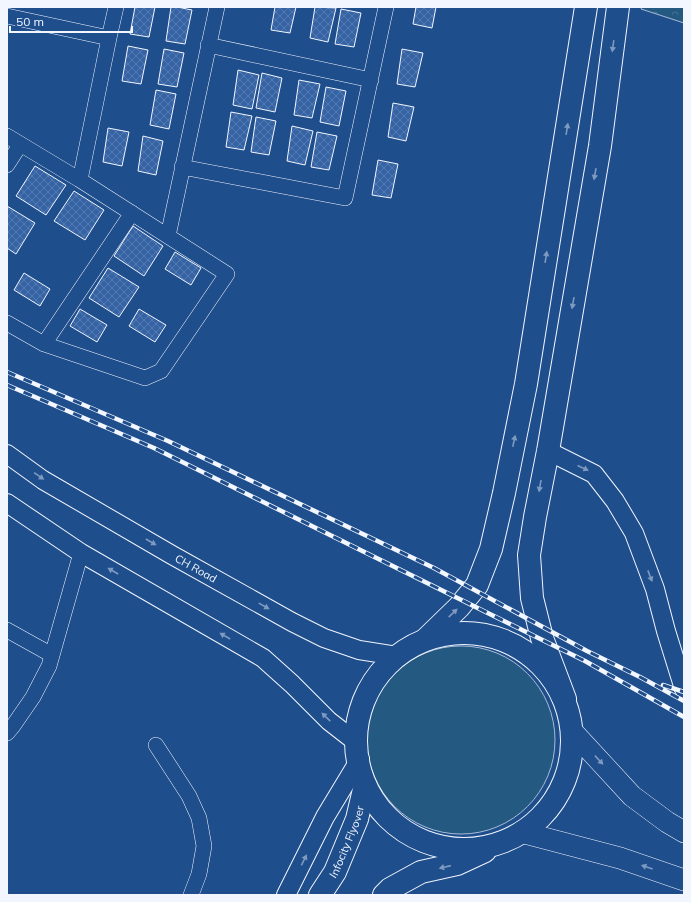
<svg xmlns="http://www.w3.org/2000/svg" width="691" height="902" font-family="Mulish,sans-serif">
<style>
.green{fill:#245a82;stroke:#a8bbd7}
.forest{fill:url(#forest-crowns);stroke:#a8bbd7}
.building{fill:url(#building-cross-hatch);stroke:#f2f6ff}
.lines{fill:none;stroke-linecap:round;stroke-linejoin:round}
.minor-casing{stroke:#f2f6ff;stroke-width:16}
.tertiary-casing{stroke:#f2f6ff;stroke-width:20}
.secondary-casing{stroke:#f2f6ff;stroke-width:22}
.trunk-casing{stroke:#f2f6ff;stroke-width:24}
.minor{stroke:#1f4e8c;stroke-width:15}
.tertiary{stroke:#1f4e8c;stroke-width:18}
.secondary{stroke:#1f4e8c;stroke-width:21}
.trunk{stroke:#1f4e8c;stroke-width:22}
.rail-casing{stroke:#f2f6ff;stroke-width:4.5}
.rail{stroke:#1f4e8c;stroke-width:3;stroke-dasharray:9;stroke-linecap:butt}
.oneway{fill:#7e9ac0}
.labels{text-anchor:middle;stroke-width:3;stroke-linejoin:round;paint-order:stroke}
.street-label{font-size:11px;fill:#f2f6ff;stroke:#1f4e8c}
</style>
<defs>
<pattern id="forest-crowns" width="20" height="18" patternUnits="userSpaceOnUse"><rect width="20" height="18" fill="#245a82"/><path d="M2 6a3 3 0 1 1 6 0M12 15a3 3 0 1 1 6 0" fill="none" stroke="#447295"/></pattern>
<pattern id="building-cross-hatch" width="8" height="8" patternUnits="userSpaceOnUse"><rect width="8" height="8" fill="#3563a3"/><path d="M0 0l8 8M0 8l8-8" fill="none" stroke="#537ab1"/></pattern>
</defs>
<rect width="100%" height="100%" fill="#1f4e8c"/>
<path class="green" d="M367 740a94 94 0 1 1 188 0a94 94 0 1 1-188 0Z"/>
<path class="forest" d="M642,7h42v16l-43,-14z"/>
<path class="building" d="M135,7h20l-6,30 -19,-3z
M171,7h6l15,3 -7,34 -19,-3z
M275,7h21l-6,26 -19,-3z
M315,7l21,1 -8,34 -18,-4z
M416,7h20l-4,21 -19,-4z
M341,9l20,4 -7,34 -19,-3z
M128,46l20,4 -7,34 -19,-3z
M164,49l20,4 -7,34 -19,-3z
M402,49l21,4 -8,34 -18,-3z
M238,70l21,5 -7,34 -19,-4z
M262,73l20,5 -7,34 -19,-4z
M299,80l21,4 -8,34 -18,-3z
M326,87l20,4 -7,35 -19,-4z
M156,90l20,4 -7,35 -19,-4z
M393,103l21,4 -8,34 -18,-4z
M231,112l21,4 -8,34 -18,-3z
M256,117l20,4 -7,34 -18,-3z
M292,126l21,5 -8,34 -18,-4z
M108,128l21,4 -7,34 -19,-4z
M317,132l20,4 -8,34 -18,-3z
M143,136l20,5 -7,34 -18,-4z
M378,160l20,4 -7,34 -19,-3z
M35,166l31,19 -20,30 -30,-19z
M74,191l30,19 -19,30 -31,-19z
M7,206l28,17 -19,31 -9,-6z
M133,226l30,20 -19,30 -30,-20z
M175,252l26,16 -10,17 -26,-16z
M108,268l31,19 -20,30 -30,-19z
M24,273l26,16 -10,17 -26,-16z
M80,309l27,16 -10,17 -27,-16z
M139,309l27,16 -11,17 -26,-16z"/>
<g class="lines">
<defs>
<path id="minor" d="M7,16l102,22
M208,45l163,35
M7,136l73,44 147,94 -66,97 -16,7 -101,-34 -37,-21
M7,165l13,-20
M182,167l163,31 41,-191
M80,180l29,-142 7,-31
M168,236l49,-229
M44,344l88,-131
M7,630l45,25
M7,733l6,-7 20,-29 16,-31 32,-113
M156,745l33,51 10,22 5,28 -5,28 -8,21"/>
<g id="tertiary">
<path d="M548,451l46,23 21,27 19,32 21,56 11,42 18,58"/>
<path id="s1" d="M7,454l36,26 129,75 120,67 32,16 35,12 38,6"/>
<path d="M7,503l74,50 182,105 29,26 37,37 27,21"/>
<path d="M286,895l39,-78 35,-58"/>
</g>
<path id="secondary" d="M573,732l59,64 35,26 17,10
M521,832l99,26 64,22"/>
<g id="trunk">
<circle cx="464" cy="741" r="108"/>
<path d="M426,639l33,-32 18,-22 14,-36 13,-56 22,-109 60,-377"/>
<path d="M565,699l-23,-61 -10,-40 -3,-43 6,-38 13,-66 52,-305 18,-139"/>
<path id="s2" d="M320,895l15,-23 22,-53 8,-34"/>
<path d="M384,895l6,-6 31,-17 36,-8 28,-13"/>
</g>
</defs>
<use href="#minor" class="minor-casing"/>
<use href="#tertiary" class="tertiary-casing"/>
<use href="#secondary" class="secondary-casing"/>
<use href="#trunk" class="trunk-casing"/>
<use href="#minor" class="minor"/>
<use href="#tertiary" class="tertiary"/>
<use href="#secondary" class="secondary"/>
<use href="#trunk" class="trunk"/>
<defs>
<path id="rail" d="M7,372l161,69 266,127 153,83 53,26 44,24
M7,385l147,63 431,213 99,56
M663,685l21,7"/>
</defs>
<use href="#rail" class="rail-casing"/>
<use href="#rail" class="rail"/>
</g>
<defs><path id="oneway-solid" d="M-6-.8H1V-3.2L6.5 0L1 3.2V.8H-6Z"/></defs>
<g class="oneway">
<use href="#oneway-solid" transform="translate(613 46) rotate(98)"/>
<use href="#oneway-solid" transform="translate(567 129) rotate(-81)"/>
<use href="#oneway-solid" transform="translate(595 174) rotate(100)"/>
<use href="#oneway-solid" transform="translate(546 257) rotate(-81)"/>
<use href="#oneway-solid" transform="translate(573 303) rotate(100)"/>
<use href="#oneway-solid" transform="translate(514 441) rotate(-78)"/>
<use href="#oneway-solid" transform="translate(583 468) rotate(25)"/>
<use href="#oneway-solid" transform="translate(39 476) rotate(35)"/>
<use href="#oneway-solid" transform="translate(540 486) rotate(100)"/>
<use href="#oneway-solid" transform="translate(151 542) rotate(30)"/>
<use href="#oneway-solid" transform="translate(113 571) rotate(-150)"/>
<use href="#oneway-solid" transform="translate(650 576) rotate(69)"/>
<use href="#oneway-solid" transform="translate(264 606) rotate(29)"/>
<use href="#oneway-solid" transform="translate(453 613) rotate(-44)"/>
<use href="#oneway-solid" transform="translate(225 636) rotate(-150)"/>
<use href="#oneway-solid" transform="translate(326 717) rotate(-136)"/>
<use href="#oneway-solid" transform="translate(599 760) rotate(47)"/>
<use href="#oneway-solid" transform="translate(304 860) rotate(-64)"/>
<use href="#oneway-solid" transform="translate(445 867) rotate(167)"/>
<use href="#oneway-solid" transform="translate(647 867) rotate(-161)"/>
</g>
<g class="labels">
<g class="street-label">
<text dy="4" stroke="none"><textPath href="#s1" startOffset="221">CH Road</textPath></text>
<text dy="4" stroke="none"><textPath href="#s2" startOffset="60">Infocity Flyover</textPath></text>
</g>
</g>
<rect width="691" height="902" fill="none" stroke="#f2f6ff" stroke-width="16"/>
<path d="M10 26v6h122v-6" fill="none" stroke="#f2f6ff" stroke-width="2"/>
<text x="16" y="26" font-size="12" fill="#f2f6ff" stroke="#1f4e8c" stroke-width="3" paint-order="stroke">50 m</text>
</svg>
